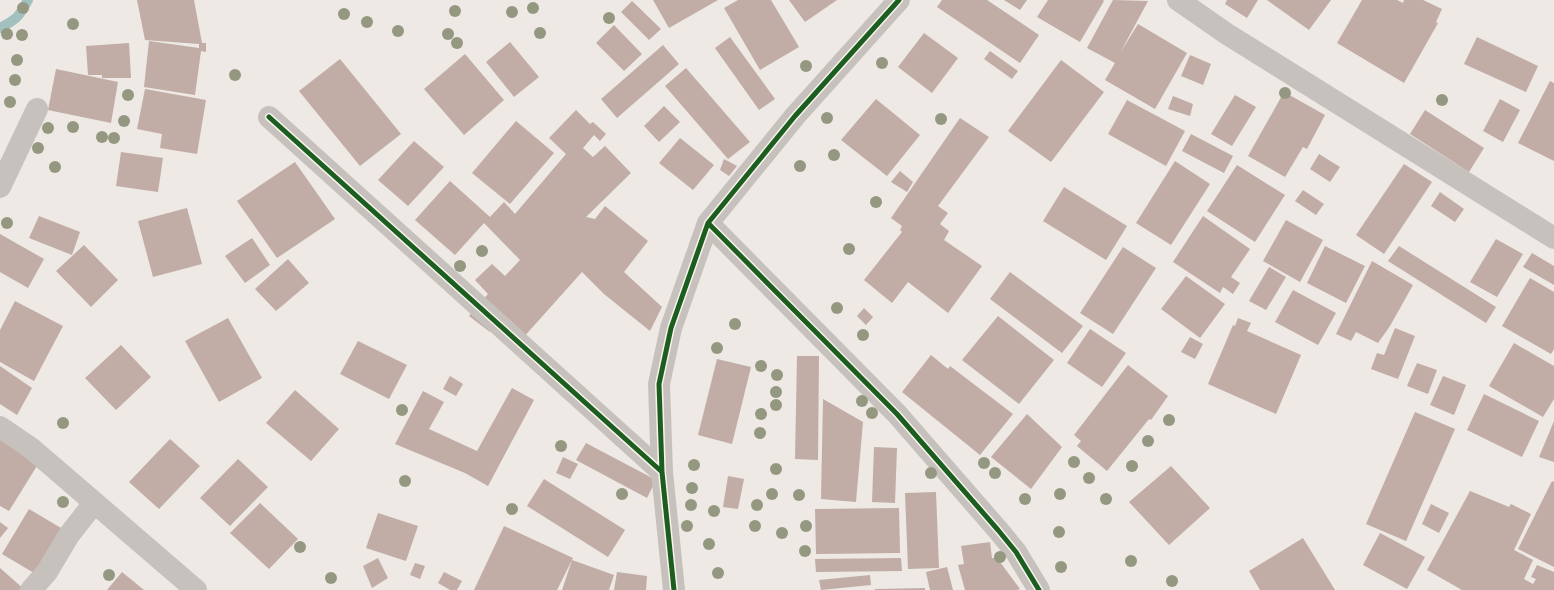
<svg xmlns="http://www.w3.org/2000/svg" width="1554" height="590" font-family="Lato,sans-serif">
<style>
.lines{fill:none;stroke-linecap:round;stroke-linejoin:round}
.stream{stroke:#a1c0be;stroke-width:10}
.building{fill:#c1aca6}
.minor{stroke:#c7c1bd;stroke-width:22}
.cycleway-casing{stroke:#faf3ed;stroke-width:8}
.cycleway{stroke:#1b5e20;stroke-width:5}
.tree{fill:#949880}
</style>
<rect width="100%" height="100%" fill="#eee9e4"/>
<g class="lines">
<path class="stream" d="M0,28c17,-9 19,-11 28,-28"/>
</g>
<path class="building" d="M137,0h57l8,43h4v9l-5,-1 -6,44 -51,-8 5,-46 50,7v-4l-54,-4z
M653,0h65l-49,28z
M738,0h33l28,47 -39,23 -36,-62z
M789,0h48l-32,22z
M942,0h45l52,35 -19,28 -83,-56z
M1004,0h23l-7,10z
M1048,0h55l1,1 -24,41 -43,-25z
M1113,0l35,1 -28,52 18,-29 49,29 -32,56 -50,-29 10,-17 -28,-15z
M1227,0h31l-11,18 -22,-14z
M1267,0h64l-22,30z
M1362,0h35l6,3 1,-3h19l19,9 -6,13 2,1 -34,60 -67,-40z
M632,1l29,28 -12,11 -28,-28z
M614,25l28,29 -18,17 -28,-28z
M924,33l34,25 -26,35 -34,-26z
M730,37l45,62 -16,11 -44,-62z
M1477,37l61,29 -12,26 -62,-28z
M510,42l29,35 -25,20 -28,-35z
M129,43l2,35h-29v-3h-14l-2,-29z
M663,45l16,19 -62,54 -16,-19z
M990,51l28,20 -6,8 -28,-20z
M465,54l39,46 -40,35 -40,-46z
M1190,55l21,9 -8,21 -22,-9z
M340,59l61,75 -41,32 -61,-75z
M1061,60l43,32 -53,70 -43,-31z
M686,68l64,74 -22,17 -63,-73z
M56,69l62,13 -7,41 -63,-13z
M1550,81l4,2v78l-36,-18z
M145,89l61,11 -9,54 -37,-6 2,-14 -25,-5z
M1284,92l41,23 -18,34 -4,-2 -18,30 -37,-21z
M1235,95l21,12 -24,39 -21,-12z
M1173,96l20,8 -3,12 -22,-7z
M876,99l44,36 -33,41 -46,-36z
M1500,99l20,11 -17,32 -20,-11z
M1127,100l58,31 -19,35 -58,-32z
M664,106l16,16 -21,20 -15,-16z
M576,110l14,14 3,-2 13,12 -6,7 -6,-6 -11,13 10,9 12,-11 26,27 -45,44 9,2 10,-13 43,35 -24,31 38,35 -12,24 -46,-37 -22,-22 -60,67 -32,-8v1l-21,-16 19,-22 -13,-14 17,-16 13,12 15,-16 -36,-37 -29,32 -40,-35 35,-39 40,36 14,-15 11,12 51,-60 -17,-16z
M1425,110l59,38 -15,24 -59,-38z
M960,118l29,19 -51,69 10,7 -8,11 9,7 -5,9 38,26 -34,47 -40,-31 -16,21 -28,-23 38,-48 -2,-2 2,-4 -11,-8z
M516,121l38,32 -44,51 -38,-31z
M1191,134l42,22 -9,17 -42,-22z
M680,138l34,27 -21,25 -34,-27z
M414,141l30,26 -36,39 -30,-26z
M121,152l42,6 -5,34 -42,-6z
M1319,154l21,13 -10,15 -20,-13z
M724,159l13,7 -8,10 -9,-6z
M1175,161l35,23 -39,61 -35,-22z
M295,162l40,57 -58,39 -40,-57z
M1404,164l28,18 -48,72 -28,-19z
M1237,165l48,30 -30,47 -48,-31z
M900,171l13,11 -6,10 -16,-10z
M1064,187l63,39 -21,34 -63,-39z
M1303,190l21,14 -8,11 -21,-14z
M1440,192l24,17 -9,13 -24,-16z
M187,208l15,56 -49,13 -15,-56z
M39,216l41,16 -8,23 -43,-17z
M1203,216l47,33 -19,28 9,6 -7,11 -10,-7 -3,6 -47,-31z
M1286,220l37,20 -23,42 -37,-21z
M0,234l44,25 -16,29 -28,-16z
M252,238l18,27 -25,18 -20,-27z
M1496,239l27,15 -26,43 -27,-15z
M84,245l34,35 -27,27 -35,-36z
M1325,246l40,20 -19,37 -39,-20z
M1399,246l97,61 -10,16 -98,-62z
M1123,247l33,21 -43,66 -33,-21z
M1532,253l22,13v19l-31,-18z
M288,259l21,24 -33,28 -21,-22z
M1372,261l41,24 -23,41 -12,17 -22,-11 -5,9 -15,-7z
M1269,267l17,10 -20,33 -17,-9z
M1010,272l73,54 -21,27 -72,-54z
M1186,276l39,28 -25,34 -39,-29z
M1530,278l24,14v57l-3,5 -49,-28z
M1293,290l43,23 -18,32 -43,-23z
M15,301l48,25 -29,55 -34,-19v-32z
M864,308l9,9 -7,8 -9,-9z
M998,316l56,44 -35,44 -57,-44z
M228,318l34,60 -43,24 -34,-61z
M1238,318l13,5 -4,8 54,24 -25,59 -68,-30 25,-59 2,1z
M1395,328l20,8 -17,43 -27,-10 6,-16 7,2z
M1090,329l36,24 -24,34 -35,-24z
M1190,337l13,7 -8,15 -14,-7z
M358,341l49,24 -18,34 -49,-25z
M1514,343l40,23v33l-11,18 -54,-31z
M121,345l30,32 -35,33 -31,-32z
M931,355l17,14 2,-3 63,48 -33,41 -78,-63z
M797,356h22l-1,104 -23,-1z
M717,359l34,8 -19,77 -34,-9z
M1417,363l20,7 -9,24 -21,-8z
M1128,365l40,31 -17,24 -2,-1 -42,52 -30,-25 4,-5 -7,-6z
M0,366l32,22 -15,27 -17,-11z
M450,376l13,8 -7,12 -13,-7z
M1443,376l23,9 -12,30 -24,-10z
M512,388l22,12 -46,86 -23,-13 -70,-29 28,-53 21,11 -15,27 48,22z
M295,390l44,39 -28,32 -45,-38z
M1484,394l55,27 -17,36 -55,-27z
M823,399l40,23 -7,80 -35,-3z
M1415,412l40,17 -49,112 -40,-17z
M1027,414l35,33 -31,42 -40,-32z
M1554,421v41l-15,-5z
M0,436l40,25 -31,50 -9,-5z
M170,439l30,27 -41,43 -30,-27z
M586,443l70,37 -9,18 -71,-38z
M874,447l23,1 -2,55 -23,-1z
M563,457l15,7 -8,15 -14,-6z
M238,459l30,28 -38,39 -30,-28z
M1171,466l39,42 -41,37 -40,-43z
M728,476l16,3 -6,30 -15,-2z
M544,479l81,51 -17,27 -81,-51z
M1552,481l2,1v85l-36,-18z
M1470,491l39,16 2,-3 20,10 -17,36 19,10 -9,19 9,5 3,-5 -5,-2 6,-12 17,7v18h-92l-35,-20z
M936,492l3,76 -31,1 -3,-76z
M260,503l38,36 -29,30 -39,-36z
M1431,504l18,9 -10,20 -17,-9z
M899,508l1,45 -84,1 -1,-45z
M29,509l32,19 -27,45 -32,-19z
M378,513l40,13 -12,35 -40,-13z
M0,522l8,6 -8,10z
M504,526l69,32 -16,32h-83z
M1380,533l45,24 -18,32 -44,-24z
M1303,538l32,52h-75l-11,-19z
M990,542l2,16h5l23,31 -3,1h-52l-7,-25 6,-1 -3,-18z
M378,558l10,20 -16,10 -9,-22z
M901,558l1,13 -86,1 -1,-13z
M572,560l42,15 -5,15h-47z
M415,563l10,3 -5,13 -10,-4z
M947,567l6,23h-23l-4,-18z
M0,568l25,22h-25z
M122,572l22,18h-37z
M444,572l18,9 -5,9h-7l-12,-7z
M617,572l30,4 -1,14h-32z
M870,575l1,10 -50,5 -2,-10z
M925,588v2h-50v-1z"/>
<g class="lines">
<path class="minor" d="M1178,0l49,34 327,204
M269,117l393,355
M0,187l37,-78
M708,223l189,191 101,116 18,22 23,38
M0,427l31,21 165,142
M31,590l16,-18 22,-37 25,-32
M674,590l-12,-118 -3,-88 12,-56 37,-105 87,-107 104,-116"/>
<defs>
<path id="cycleway" d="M269,117l393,355
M708,223l189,191 101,116 18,22 23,38
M674,590l-12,-118 -3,-88 12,-56 37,-105 87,-107 104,-116"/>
</defs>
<use href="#cycleway" class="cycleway-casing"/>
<use href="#cycleway" class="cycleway"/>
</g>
<g class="tree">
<circle cx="23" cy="8" r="6"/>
<circle cx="533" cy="8" r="6"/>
<circle cx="455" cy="11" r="6"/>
<circle cx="512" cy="12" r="6"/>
<circle cx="344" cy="14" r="6"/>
<circle cx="609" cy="18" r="6"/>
<circle cx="367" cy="22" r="6"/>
<circle cx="73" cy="24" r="6"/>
<circle cx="398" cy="31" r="6"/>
<circle cx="540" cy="33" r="6"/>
<circle cx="7" cy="34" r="6"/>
<circle cx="448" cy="34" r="6"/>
<circle cx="22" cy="35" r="6"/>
<circle cx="457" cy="43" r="6"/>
<circle cx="17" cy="60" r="6"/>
<circle cx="882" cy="63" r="6"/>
<circle cx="806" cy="66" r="6"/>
<circle cx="235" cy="75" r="6"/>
<circle cx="15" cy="80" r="6"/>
<circle cx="1285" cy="93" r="6"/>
<circle cx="128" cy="95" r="6"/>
<circle cx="1442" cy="100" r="6"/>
<circle cx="10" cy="102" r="6"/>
<circle cx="827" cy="118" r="6"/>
<circle cx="941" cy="119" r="6"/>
<circle cx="124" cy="121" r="6"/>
<circle cx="73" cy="127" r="6"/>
<circle cx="48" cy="128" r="6"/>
<circle cx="102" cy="137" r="6"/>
<circle cx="114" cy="138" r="6"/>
<circle cx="38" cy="148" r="6"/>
<circle cx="834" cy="155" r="6"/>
<circle cx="800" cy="166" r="6"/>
<circle cx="55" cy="167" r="6"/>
<circle cx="876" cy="202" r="6"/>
<circle cx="7" cy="223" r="6"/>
<circle cx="849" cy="249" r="6"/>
<circle cx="482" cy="251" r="6"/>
<circle cx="460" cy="266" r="6"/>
<circle cx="837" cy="308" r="6"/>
<circle cx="735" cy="324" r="6"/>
<circle cx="863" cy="335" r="6"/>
<circle cx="717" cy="348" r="6"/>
<circle cx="761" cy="366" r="6"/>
<circle cx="777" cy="375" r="6"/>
<circle cx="776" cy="392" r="6"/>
<circle cx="862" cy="401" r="6"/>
<circle cx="776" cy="405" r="6"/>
<circle cx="402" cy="410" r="6"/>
<circle cx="872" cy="413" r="6"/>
<circle cx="761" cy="414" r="6"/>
<circle cx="1169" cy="420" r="6"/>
<circle cx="63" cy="423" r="6"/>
<circle cx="760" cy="433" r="6"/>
<circle cx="1148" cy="441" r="6"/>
<circle cx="561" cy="446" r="6"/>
<circle cx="1074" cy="462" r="6"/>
<circle cx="984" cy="463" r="6"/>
<circle cx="694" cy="465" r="6"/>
<circle cx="1132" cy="466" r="6"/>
<circle cx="776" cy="469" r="6"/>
<circle cx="931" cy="473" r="6"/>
<circle cx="995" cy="473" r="6"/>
<circle cx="1089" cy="478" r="6"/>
<circle cx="405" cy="481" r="6"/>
<circle cx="692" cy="488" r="6"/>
<circle cx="622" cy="494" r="6"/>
<circle cx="772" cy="494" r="6"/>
<circle cx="1060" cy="494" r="6"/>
<circle cx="799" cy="495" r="6"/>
<circle cx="1025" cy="499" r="6"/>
<circle cx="1106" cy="499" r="6"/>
<circle cx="63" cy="502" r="6"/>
<circle cx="691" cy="505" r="6"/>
<circle cx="757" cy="505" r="6"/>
<circle cx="512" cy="509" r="6"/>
<circle cx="714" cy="511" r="6"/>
<circle cx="687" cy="526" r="6"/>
<circle cx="755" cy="526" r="6"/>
<circle cx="806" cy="526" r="6"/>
<circle cx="1059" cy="532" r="6"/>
<circle cx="782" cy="533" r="6"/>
<circle cx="709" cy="544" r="6"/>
<circle cx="300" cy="547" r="6"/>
<circle cx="805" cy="551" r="6"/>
<circle cx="1000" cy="557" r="6"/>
<circle cx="1131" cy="561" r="6"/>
<circle cx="1061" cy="567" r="6"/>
<circle cx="718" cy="573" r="6"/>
<circle cx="109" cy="575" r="6"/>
<circle cx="331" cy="578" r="6"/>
<circle cx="1172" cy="581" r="6"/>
</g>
</svg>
